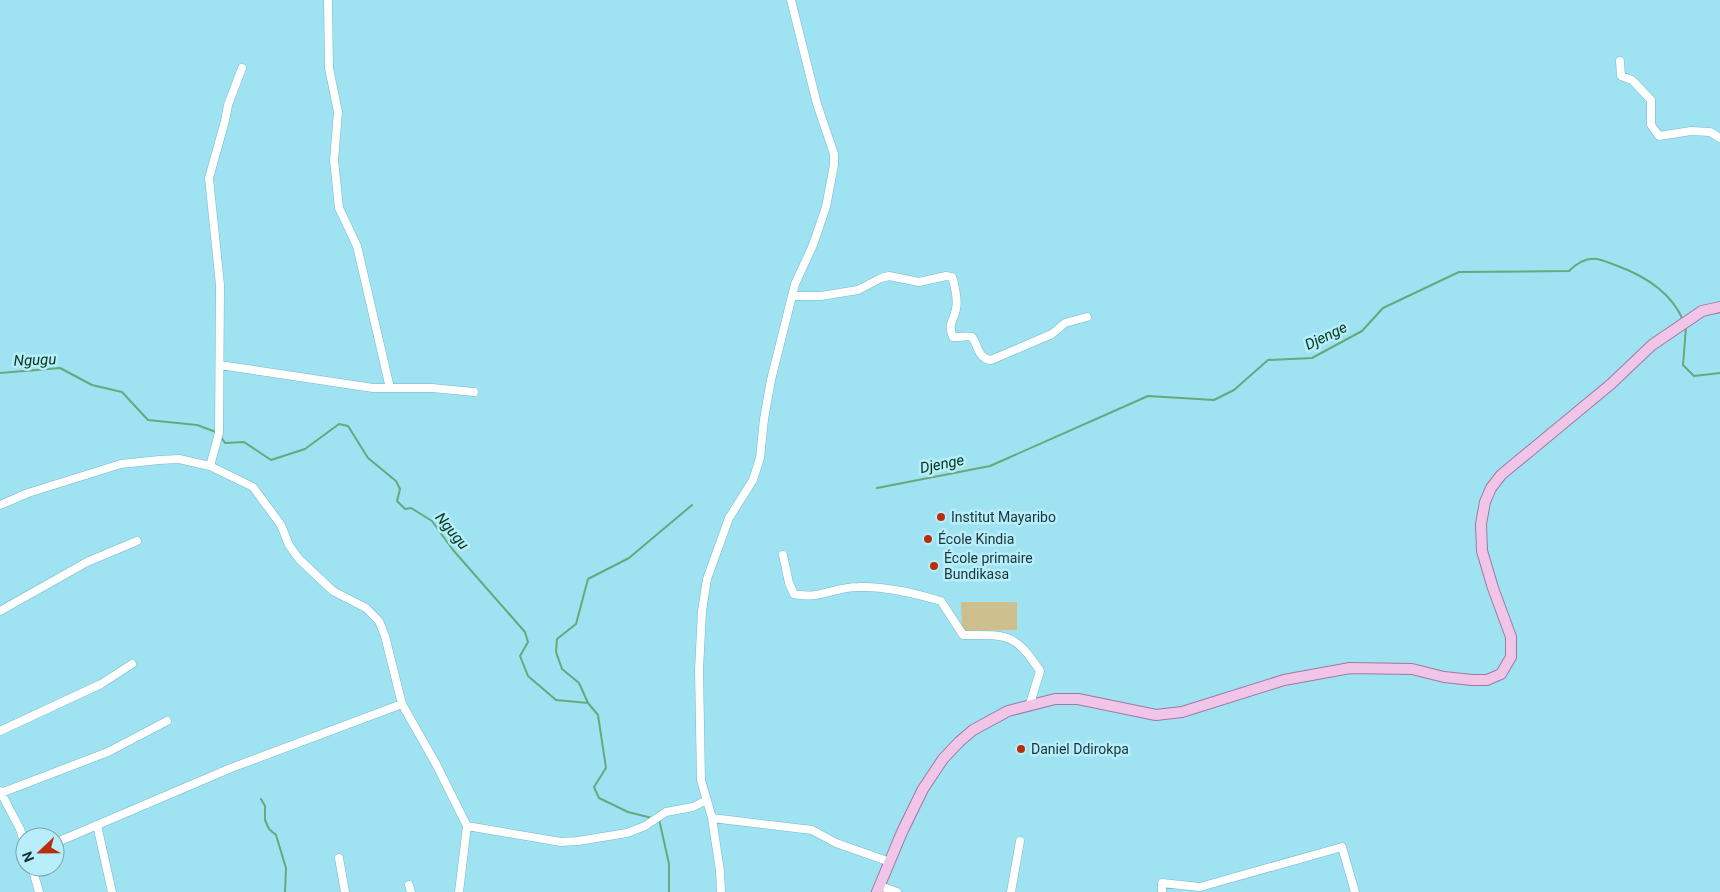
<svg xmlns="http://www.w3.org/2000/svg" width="1720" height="892" font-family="Roboto,sans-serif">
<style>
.park{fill:#cdbf8e}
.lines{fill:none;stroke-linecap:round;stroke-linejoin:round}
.stream{stroke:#65a97c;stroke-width:2}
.minor-casing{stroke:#76b9c8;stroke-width:9}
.major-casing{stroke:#9f79a1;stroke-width:12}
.minor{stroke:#fff;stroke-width:8}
.major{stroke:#f1c5e8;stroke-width:10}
.poi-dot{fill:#b92e0c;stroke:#b8eefa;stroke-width:2}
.labels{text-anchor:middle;stroke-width:5;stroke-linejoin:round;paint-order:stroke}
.poi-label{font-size:14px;fill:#18333a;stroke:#b8eefa;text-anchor:start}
.water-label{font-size:15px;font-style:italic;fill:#003619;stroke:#b8eefa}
</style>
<rect width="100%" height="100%" fill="#9fe3f2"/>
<path class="park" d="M961,602h56v28l-55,1z"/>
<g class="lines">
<path class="stream" d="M1686,327l-3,38 11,11 26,-3
M0,373l60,-5 32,17 30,7 26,28 49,5 19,7
M221,437l4,6 19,-1 27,18 34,-11 34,-25 9,2 20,32 28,23 4,8 -3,12 8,8 6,-1 21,13 21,29 72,82 3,10 -8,14 8,20 28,24 32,3
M877,488l113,-22 158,-70 66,4 20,-10 34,-30 44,-2 50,-27 21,-23 76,-36 110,-1c7,-7 17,-14 28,-12 6,1 12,4 18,6 28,10 56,27 68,55
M261,799l4,7v14l4,9 7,6 10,33 -1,24
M652,818l-24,-6 -29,-14 -5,-11 12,-19 -8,-53 -10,-12 -9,-20 -17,-14 -6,-17 1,-13 19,-15 12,-45 41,-21 63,-53
M659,819l10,45v28"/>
<defs>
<path id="minor" d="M328,0l1,68 9,44 -4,48 5,48 18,38 33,142
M1620,61l1,15 11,4 19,20v25l8,11 32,-5 19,1 10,6
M792,296h29l37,-6 23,-12 8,-2 30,6 27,-6 6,1c3,8 6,24 4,32 -2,12 -9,14 -3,28 7,1 12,-2 19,0 6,8 6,22 19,23l61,-26 13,-11 22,-6
M220,365l153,23h59l42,4
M210,466l9,-33 1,-148 -11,-107 16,-57 3,-16 14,-37
M0,505l28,-12 93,-29 38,-4 20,-1 31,7 43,21 28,38 8,20 10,14 34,32 33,17 13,13 6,15 17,68 34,60 31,62 -8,66
M783,555l6,28 5,11c25,6 40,-7 64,-7 28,-1 56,6 83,14l22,34c45,0 51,-3 77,36l-10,33
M0,611l87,-49 50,-21
M0,731l101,-47 31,-20
M0,791l20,38 5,16
M1,793l107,-41 59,-31
M712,818l100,12 24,13 54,19
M97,825l15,67
M467,826l94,16 17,-1 49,-8 18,-7 21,-14 27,-5 14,-7
M55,843l176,-75 171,-64
M339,858l6,34
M32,867l7,25
M409,885l2,7
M880,886l17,6
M721,892l-1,-21 -8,-53 -11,-38 -2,-110 3,-59 5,-32 22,-61 24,-38 7,-22 4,-39 7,-39 24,-96 18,-39 13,-38 8,-42v-11l-17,-50 -26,-104
M1011,892l9,-51
M1162,892v-9l38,4 142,-40 13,45"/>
<path id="major" d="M877,892l25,-60 21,-43 20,-30 16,-17 14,-12 35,-19 47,-12h23l78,16 26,-3 102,-32 66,-12 62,1 32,8 28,3h15l14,-6 10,-17v-20l-18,-49 -11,-37 -1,-27 4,-22 6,-14 10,-13 110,-91 41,-39 50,-34 18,-4"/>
</defs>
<use href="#minor" class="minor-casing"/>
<use href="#major" class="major-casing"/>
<use href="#minor" class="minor"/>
<use href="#major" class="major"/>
</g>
<g class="poi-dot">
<circle cx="941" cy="517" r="5"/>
<circle cx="928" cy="539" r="5"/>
<circle cx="934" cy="566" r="5"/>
<circle cx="1021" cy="749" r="5"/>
</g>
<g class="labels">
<g class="poi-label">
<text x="951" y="522">Institut Mayaribo</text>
<text x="938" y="544">École Kindia</text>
<text x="944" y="563">École primaire<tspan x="944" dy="16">Bundikasa</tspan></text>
<text x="1031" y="754">Daniel Ddirokpa</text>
</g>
<g class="water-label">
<text transform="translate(1326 336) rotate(-26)" y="5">Djenge</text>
<text transform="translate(35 360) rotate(-2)" y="5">Ngugu</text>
<text transform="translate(942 464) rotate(-11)" y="5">Djenge</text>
<text transform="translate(452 531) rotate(50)" y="5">Ngugu</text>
</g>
</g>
<g transform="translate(40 852) rotate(248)"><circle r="24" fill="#b8eefa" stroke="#78a3ad"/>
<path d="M0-4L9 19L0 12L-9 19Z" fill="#b92e0c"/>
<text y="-8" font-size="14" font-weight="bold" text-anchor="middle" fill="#18333a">N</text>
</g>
</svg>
